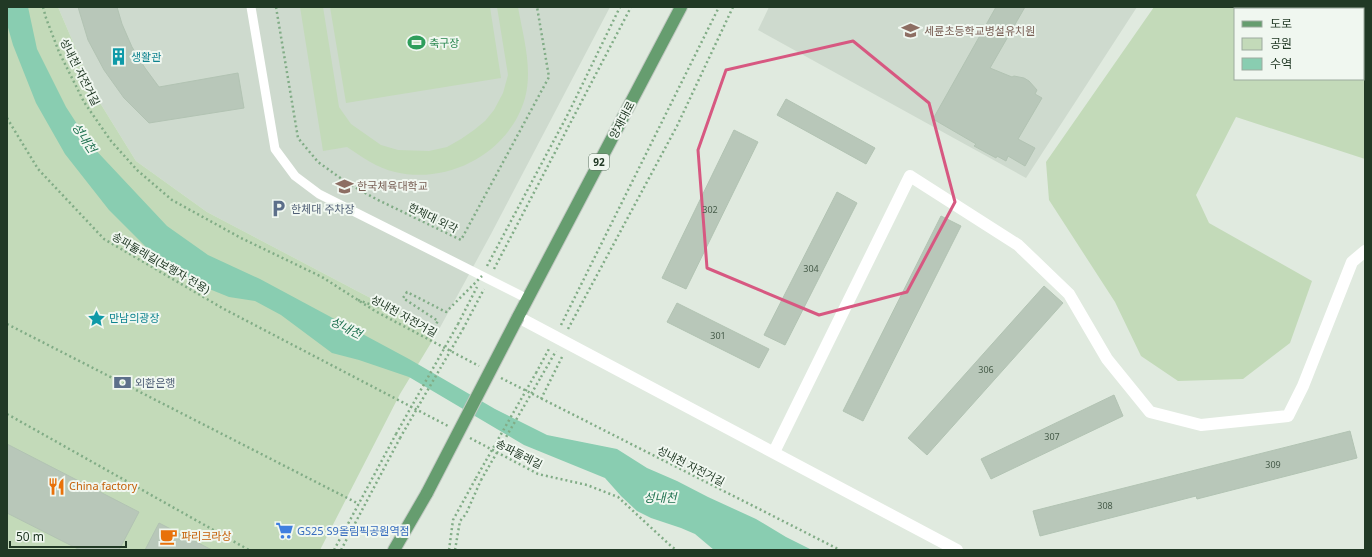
<svg xmlns="http://www.w3.org/2000/svg" width="1372" height="557" font-family="'Noto Sans','Noto Sans KR',sans-serif">
<style>
.built{fill:#cedace}
.green{fill:#c3dab9;fill-rule:evenodd}
.water{fill:#89cdb1}
.building{fill:#b8c7b9;stroke:#b2c3b3}
.lines{fill:none;stroke-linecap:round;stroke-linejoin:round}
.primary-casing{stroke:#c1c8c2;stroke-width:14}
.path{stroke:#81ac86;stroke-width:2.5;stroke-dasharray:2 3;stroke-linecap:butt}
.lane{stroke:#fff;stroke-width:9}
.street{stroke:#fff;stroke-width:12}
.primary{stroke:#669d6f;stroke-width:12}
.primary-bridge-casing{stroke:#c1c8c2;stroke-width:14;stroke-linecap:butt}
.path-bridge{stroke:#81ac86;stroke-width:2.5;stroke-dasharray:2 3;stroke-linecap:butt}
.primary-bridge{stroke:#669d6f;stroke-width:12}
.marked{fill:none;stroke:#d75881;stroke-width:3;stroke-linejoin:round}
.labels{text-anchor:middle;stroke-width:4;stroke-linejoin:round;paint-order:stroke}
.number-label{font-size:9px;fill:#475c4a}
.shield{fill:#f0f7f0;stroke:#5f7262;stroke-width:1}
.shield-label{font-size:10px;font-weight:bold;fill:#213925}
.education-label{font-size:11px;fill:#785e54;stroke:#f0f7f0;text-anchor:start}
.leisure-label{font-size:11px;fill:#27864d;stroke:#f0f7f0;text-anchor:start}
.culture-label{font-size:11px;fill:#0d838f;stroke:#f0f7f0;text-anchor:start}
.street-label{font-size:11px;fill:#213925;stroke:#f0f7f0}
.service-label{font-size:11px;fill:#4e5e75;stroke:#f0f7f0;text-anchor:start}
.food-label{font-size:11px;fill:#c56008;stroke:#f0f7f0;text-anchor:start}
.shop-label{font-size:11px;fill:#366cbe;stroke:#f0f7f0;text-anchor:start}
.water-label{font-size:12px;font-style:italic;fill:#1f7250;stroke:#f0f7f0}
</style>
<rect width="100%" height="100%" fill="#e0eadf"/>
<path class="built" d="M58,7h552l-119,227 -54,99 -230,-121 -71,-51 -39,-63z
M769,7h368l-111,171 -268,-148z"/>
<path class="green" d="M7,7h51l39,91 39,63 71,51 230,121 -37,61 -80,156h-313z
M300,7h23l16,100 12,17 30,21 17,5 31,1 18,-4 14,-8 13,-9 11,-9 9,-11 9,-17 5,-18 -11,-68h21c5,29 15,61 7,91 -15,54 -76,87 -130,74 -18,-4 -33,-15 -48,-25l-24,4z
M330,7h160l11,71 -155,25z
M1154,7h211v152l-129,-42 -40,78 13,28 103,58 -22,62 -47,36 -65,2 -37,-25 -26,-54 -66,-102 -3,-38zM1235,9h128v70h-128z"/>
<path class="water" d="M7,7h21l9,42 29,58 24,37 77,82 41,29 52,24 149,80 86,50 52,26 70,14 30,19 30,13 31,16 48,22 30,18 26,13h-98l-19,-16 -14,-6 -30,-10 -14,-7 -16,-15 -16,-18 -81,-33 -115,-68 -50,-17 -27,-7 -51,-38 -26,-14 -26,-4 -37,-15 -44,-33 -39,-39 -44,-56 -29,-51 -23,-58 -6,-21z"/>
<path class="building" d="M78,7h39l5,17 10,23 13,21 14,19 79,-14 6,35 -95,15 -25,-25 -20,-28 -16,-30z
M996,7h29l-35,61 22,9 2,-1 10,2 5,3 8,9 -2,4 7,4 -24,41 17,9 -10,18 -17,-10 -2,5 -9,-5 -1,2 -22,-12 2,-2 -43,-25z
M786,99l89,49 -9,16 -89,-49z
M734,130l24,12 -72,147 -24,-11z
M837,192l20,11 -72,142 -21,-10z
M941,216l20,10 -98,195 -20,-10z
M1044,286l19,17 -136,152 -19,-17z
M677,303l92,46 -10,19 -92,-46z
M1114,395l9,21 -132,63 -10,-20z
M1350,431l7,27 -160,41 -1,-3 -156,40 -7,-25z
M7,444l132,68 -20,38h-39l-73,-37z
M159,523l53,27h-67z"/>
<g class="lines">
<defs>
<path id="primary" d="M518,317l163,-310
M394,550l33,-57"/>
</defs>
<use href="#primary" class="primary-casing"/>
<path class="path" d="M43,7l3,11 13,34 25,50 27,39 26,29 35,30 69,38 81,39 53,34 104,55
M276,7l22,131 20,24 28,20 30,17 85,41 88,-163 -12,-70
M7,118l31,51 66,70 120,70 224,117
M487,266l81,-152 52,-107
M494,269l137,-262
M7,324l352,180
M458,324l19,-37
M561,325l158,-318
M463,329l21,-40
M568,329l109,-203 56,-119
M536,373l14,-26
M541,377l15,-26
M501,378l339,172
M541,399l22,-44
M7,414l242,136
M470,438l68,36 49,11 31,12 54,50 5,3
M334,550l62,-116
M341,550l59,-112
M449,550l4,-30 23,-42
M455,550l5,-29 6,-7 15,-34"/>
<path class="lane" d="M251,7l24,142 20,27 24,18 209,105"/>
<path class="street" d="M518,317l439,233
M774,452l136,-276 108,69 51,49 38,65 43,53 51,13 87,-9 15,-30 49,-124 13,-11"/>
<use href="#primary" class="primary"/>
<defs>
<path id="primary-bridge" d="M427,493l91,-176"/>
</defs>
<use href="#primary-bridge" class="primary-bridge-casing"/>
<path class="path-bridge" d="M358,300l76,27 4,-6 -35,-23 4,-6 39,20 36,-36
M396,434l62,-110
M400,438l63,-109
M476,478l60,-105
M481,480l60,-103"/>
<use href="#primary-bridge" class="primary-bridge"/>
</g>
<path class="marked" d="M853,41l76,62 26,99 -48,90 -88,23 -112,-47 -9,-118 28,-80z"/>
<defs>
<symbol id="school-bare" viewBox="-9 -9 18 18"><path d="M0-5L7-2L0 1L-7-2ZM-4 1L0 2.5L4 1V4Q0 6-4 4Z" fill="#8d6e63" stroke="#f0f7f0" stroke-width="2.5" paint-order="stroke"/></symbol>
<symbol id="stadium-bare" viewBox="-9 -9 18 18"><path d="M0-5a6.5 5 0 1 0 0 10a6.5 5 0 1 0 0-10ZM-3.5-1.8h7v3.6h-7Z" fill="#2e9e5b" stroke="#f0f7f0" stroke-width="2.5" paint-order="stroke"/></symbol>
<symbol id="building-bare" viewBox="-9 -9 18 18"><path d="M-4-6H4V6H1V3H-1V6H-4ZM-2.5-4.3h1.7v1.8h-1.7ZM.8-4.3h1.7v1.8H.8ZM-2.5-1h1.7V.8h-1.7ZM.8-1h1.7V.8H.8Z" fill="#0f9aa8" stroke="#f0f7f0" stroke-width="2.5" paint-order="stroke"/></symbol>
<symbol id="university-bare" viewBox="-9 -9 18 18"><path d="M0-5L7-2L0 1L-7-2ZM-4 1L0 2.5L4 1V4Q0 6-4 4Z" fill="#8d6e63" stroke="#f0f7f0" stroke-width="2.5" paint-order="stroke"/></symbol>
<symbol id="parking-bare" viewBox="-9 -9 18 18"><path d="M-3.5-5.5H1a3.5 3.5 0 0 1 0 7H-1V5.5H-3.5ZM-1-3.4V-.6H.8a1.4 1.4 0 0 0 0-2.8Z" fill="#5c6f8a" stroke="#f0f7f0" stroke-width="2.5" paint-order="stroke"/></symbol>
<symbol id="sight-bare" viewBox="-9 -9 18 18"><path d="M0-6L1.8-2.2L6-1.7L2.9 1.2L3.7 5.4L0 3.3L-3.7 5.4L-2.9 1.2L-6-1.7L-1.8-2.2Z" fill="#0f9aa8" stroke="#f0f7f0" stroke-width="2.5" paint-order="stroke"/></symbol>
<symbol id="bank-bare" viewBox="-9 -9 18 18"><path d="M-6-4H6V4H-6ZM0-2.3a2.3 2.3 0 1 0 0 4.6a2.3 2.3 0 1 0 0-4.6Z" fill="#5c6f8a" stroke="#f0f7f0" stroke-width="2.5" paint-order="stroke"/></symbol>
<symbol id="restaurant-bare" viewBox="-9 -9 18 18"><path d="M-5-6h1v4h1v-4h1v4h1v-4h1v5L-1.5 .5V6h-2V.5L-5-1ZM5-6V6H3V1.5H1.5Q1.5-4 5-6Z" fill="#e8710a" stroke="#f0f7f0" stroke-width="2.5" paint-order="stroke"/></symbol>
<symbol id="supermarket-bare" viewBox="-9 -9 18 18"><path d="M-6-5.5h2.5l.6 2H6L4.5 2H-2.5L-4.4-4H-6ZM-1.5 3.2a1.3 1.3 0 1 0 .1 0ZM3 3.2a1.3 1.3 0 1 0 .1 0Z" fill="#3f7fe0" stroke="#f0f7f0" stroke-width="2.5" paint-order="stroke"/></symbol>
<symbol id="cafe-bare" viewBox="-9 -9 18 18"><path d="M-5.5-4.5H6V0H3Q3 3.5 0 3.5H-2.5Q-5.5 3.5-5.5 0ZM3-3.2v2h1.7v-2ZM-6 4.5H4V6H-6Z" fill="#e8710a" stroke="#f0f7f0" stroke-width="2.5" paint-order="stroke"/></symbol>
</defs>
<g fill-rule="evenodd">
<use href="#school-bare" x="898" y="18" width="25" height="25"/>
<use href="#stadium-bare" x="404" y="30" width="25" height="25"/>
<use href="#building-bare" x="106" y="44" width="25" height="25"/>
<use href="#university-bare" x="332" y="174" width="25" height="25"/>
<use href="#parking-bare" x="266" y="196" width="25" height="25"/>
<use href="#sight-bare" x="84" y="306" width="25" height="25"/>
<use href="#bank-bare" x="110" y="370" width="25" height="25"/>
<use href="#restaurant-bare" x="44" y="474" width="25" height="25"/>
<use href="#supermarket-bare" x="272" y="518" width="25" height="25"/>
<use href="#cafe-bare" x="156" y="524" width="25" height="25"/>
</g>
<g class="labels">
<g class="number-label">
<text x="710" y="213">302</text>
<text x="811" y="272">304</text>
<text x="718" y="339">301</text>
<text x="986" y="373">306</text>
<text x="1052" y="440">307</text>
<text x="1273" y="468">309</text>
<text x="1105" y="509">308</text>
</g>
<rect class="shield" x="589" y="154" width="20" height="16" rx="3"/>
<g class="shield-label">
<text x="599" y="166">92</text>
</g>
<g class="education-label">
<text x="924" y="35">세륜초등학교병설유치원</text>
<text x="357" y="190">한국체육대학교</text>
</g>
<g class="leisure-label">
<text x="429" y="47">축구장</text>
</g>
<g class="culture-label">
<text x="131" y="61">생활관</text>
<text x="109" y="322">만남의광장</text>
</g>
<g class="street-label">
<text transform="translate(80 72) rotate(63)" y="4">성내천 자전거길</text>
<text transform="translate(622 120) rotate(-62)" y="4">양재대로</text>
<text transform="translate(433 218) rotate(26)" y="4">한체대 외각</text>
<text transform="translate(161 263) rotate(30)" y="4">송파둘레길(보행자 전용)</text>
<text transform="translate(404 316) rotate(29)" y="4">성내천 자전거길</text>
<text transform="translate(519 454) rotate(27)" y="4">송파둘레길</text>
<text transform="translate(691 466) rotate(27)" y="4">성내천 자전거길</text>
</g>
<g class="service-label">
<text x="291" y="213">한체대 주차장</text>
<text x="135" y="387">외환은행</text>
</g>
<g class="food-label">
<text x="69" y="490">China factory</text>
<text x="181" y="540">파리크라상</text>
</g>
<g class="shop-label">
<text x="297" y="535">GS25 S9올림픽공원역점</text>
</g>
<g class="water-label">
<text transform="translate(84 138) rotate(56)" y="4">성내천</text>
<text transform="translate(346 328) rotate(26)" y="4">성내천</text>
<text x="660" y="502">성내천</text>
</g>
</g>
<rect width="1372" height="557" fill="none" stroke="#213925" stroke-width="16"/>
<rect x="1234" y="8" width="130" height="72" fill="#f0f7f0" stroke="#9dab9f"/>
<rect x="1242" y="21" width="20" height="6" fill="#669d6f" stroke="#9dab9f"/>
<text x="1270" y="28" font-size="12" fill="#213925">도로</text>
<rect x="1242" y="38" width="20" height="12" fill="#c3dab9" stroke="#9dab9f"/>
<text x="1270" y="48" font-size="12" fill="#213925">공원</text>
<rect x="1242" y="58" width="20" height="12" fill="#89cdb1" stroke="#9dab9f"/>
<text x="1270" y="68" font-size="12" fill="#213925">수역</text>
<path d="M10 541v6h116v-6" fill="none" stroke="#213925" stroke-width="2"/>
<text x="16" y="541" font-size="12" fill="#213925" stroke="#f0f7f0" stroke-width="3" paint-order="stroke">50 m</text>
</svg>
